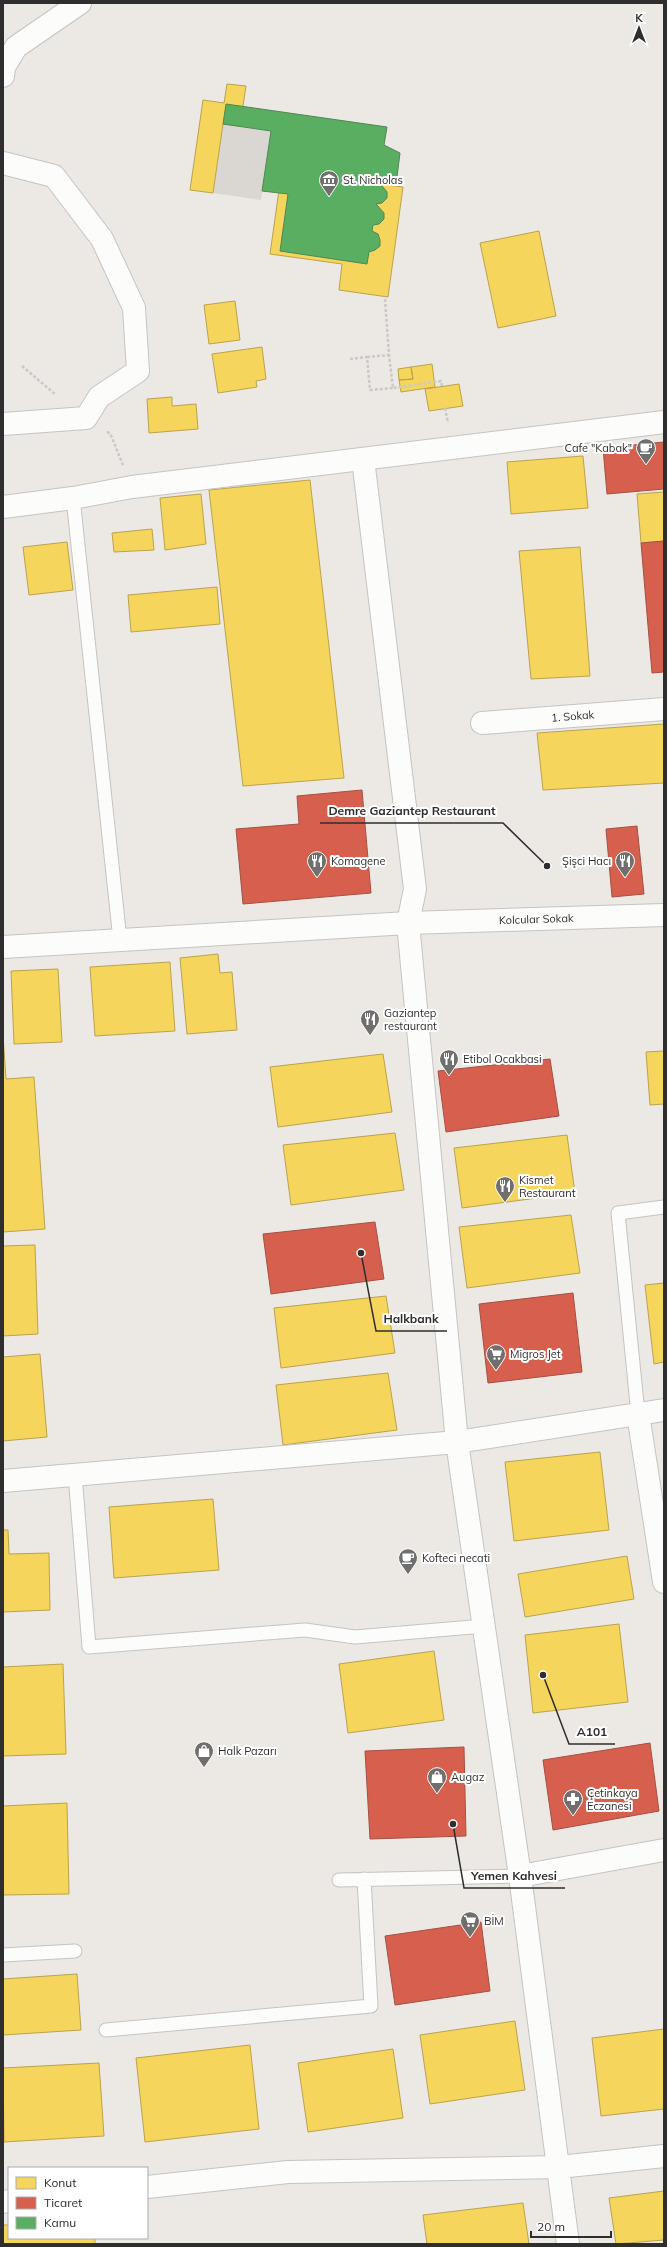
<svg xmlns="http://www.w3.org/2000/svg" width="667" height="2247" font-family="Mulish,sans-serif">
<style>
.plaza{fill:#dad6d2}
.homes{fill:#f6d55c;stroke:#baa34e}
.shops{fill:#d6604d;stroke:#a45144}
.public{fill:#5aae61;stroke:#4d8852}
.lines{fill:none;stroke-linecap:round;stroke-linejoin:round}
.lane-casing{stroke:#c5c4c5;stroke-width:15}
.street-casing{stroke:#c5c4c5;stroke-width:24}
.secondary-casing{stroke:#c5c4c5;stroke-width:24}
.path{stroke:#c9c9c8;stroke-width:2.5;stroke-dasharray:3 2;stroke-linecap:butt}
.lane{stroke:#fcfcfb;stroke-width:13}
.street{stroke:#fcfcfb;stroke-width:22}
.secondary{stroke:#fcfcfb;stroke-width:22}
.labels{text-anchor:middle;stroke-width:4;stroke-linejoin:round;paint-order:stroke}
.poi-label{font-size:11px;fill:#2e2e2e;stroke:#fff;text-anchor:start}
.street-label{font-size:11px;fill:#2e2e2e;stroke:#fff}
.leader{fill:none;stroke:#2e2e2e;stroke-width:1.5}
.callout-dot{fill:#2e2e2e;stroke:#fff;stroke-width:1.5}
.callout-label{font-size:12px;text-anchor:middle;font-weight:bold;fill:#2e2e2e;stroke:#fff;stroke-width:4;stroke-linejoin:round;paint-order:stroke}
</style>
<rect width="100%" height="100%" fill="#ece8e4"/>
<path class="plaza" d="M223,124l48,7 -10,69 -48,-7z"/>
<path class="homes" d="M227,84l19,2 -6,40 -17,-2 -10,69 -23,-3 13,-90 21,3z
M355,181l48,6 -15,110 -49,-7 3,-26 -72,-10 9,-64 73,10z
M539,231l17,85 -58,12 -18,-85z
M235,301l5,39 -31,4 -5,-39z
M262,347l4,32 -10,2 1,6 -39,6 -6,-39z
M432,364l3,23 -34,5 -2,-12 14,-1 -2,-12z
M411,367l2,12 -14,1 -1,-11z
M459,384l4,22 -34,5 -4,-22z
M172,397v9l24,-2 2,25 -49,4 -2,-34z
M583,456l5,52 -77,6 -4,-52z
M310,480l34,298 -101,8 -34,-296z
M664,492v49l-23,2 -4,-49z
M201,494l5,50 -41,6 -5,-52z
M152,529l2,21 -40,2 -2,-19z
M67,542l6,48 -44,5 -6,-48z
M580,547l10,129 -59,3 -12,-128z
M217,587l3,37 -89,8 -3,-37z
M664,724v59l-121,7 -6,-57z
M218,954l2,19 12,-1 5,58 -50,4 -7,-76z
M170,962l5,69 -80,5 -5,-69z
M58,969l4,73 -48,2 -3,-73z
M3,1035l3,44 28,-2 11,152 -42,3z
M664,1051v53l-14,1 -4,-53z
M383,1054l9,58 -114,15 -8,-60z
M395,1133l9,57 -113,15 -8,-60z
M567,1135l8,58 -113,15 -8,-60z
M571,1215l9,58 -113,15 -8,-61z
M35,1245l3,89 -35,2v-90z
M664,1283v79l-10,2 -9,-79z
M386,1296l9,57 -114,15 -7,-60z
M40,1354l7,83 -44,4v-84z
M388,1373l9,57 -114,15 -7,-60z
M600,1452l9,78 -95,11 -9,-79z
M213,1499l6,71 -105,8 -5,-71z
M3,1530h5l1,24 40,-1 1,57 -47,2z
M627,1556l7,43 -109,18 -7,-43z
M619,1624l9,78 -95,11 -8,-78z
M434,1651l10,69 -96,13 -9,-69z
M63,1664l3,90 -63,2v-89z
M67,1803l2,91 -66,1v-89z
M77,1974l4,56 -78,5v-56z
M515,2021l10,69 -95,14 -10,-69z
M664,2029v80l-63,7 -9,-78z
M250,2045l9,84 -114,13 -9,-84z
M393,2049l10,69 -95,14 -10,-69z
M99,2063l5,73 -100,6 -1,-74z
M664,2191v49l-48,4 -7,-46z
M523,2203l6,41h-102l-4,-29z
M3,2225h6v13h86v6h-92z"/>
<path class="shops" d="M664,442v47l-57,5 -4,-46z
M664,541v131l-12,1 -11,-130z
M362,790l9,103 -128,11 -7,-75 63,-5 -2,-28z
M637,826l7,68 -32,3 -6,-68z
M550,1059l9,57 -113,16 -8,-61z
M375,1222l9,57 -113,15 -8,-60z
M573,1293l9,79 -94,11 -9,-79z
M650,1743l9,68 -106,19 -10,-70z
M464,1747l2,89 -96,3 -5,-88z
M481,1922l9,69 -95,14 -10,-69z"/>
<path class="public" d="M226,104l161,23 -3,18 16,8 -3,24 -18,5 8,10v6l-5,5 -6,1 8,9v6l-5,5 -6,1 -1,6 6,3 2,6v6l-5,4 -6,2 -2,12 -87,-13 8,-57 -26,-3 9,-60 -48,-7z"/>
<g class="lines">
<defs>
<path id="lane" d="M73,498l47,442
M638,1414l-20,-201 46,-6
M75,1475l14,172 216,-17 50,7 129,-11
M339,1880l181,-4
M3,1955l72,-4
M106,2030l265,-24 -7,-127"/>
<g id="street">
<path d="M3,76l1,-9 12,-20 64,-44"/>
<path d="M3,163l51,13 48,63 32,69 4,63 -39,26 -13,21 -83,6"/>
<path d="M363,459l52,430 -7,34"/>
<path d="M3,507l70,-9 59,-11 532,-65"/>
<path id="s1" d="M482,723l182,-14"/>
<path d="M638,1414l26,168"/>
<path d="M3,1481l454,-39 207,-32"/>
<path d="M520,1876l144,-26"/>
<path d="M147,2187l141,-15 271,-5 105,-11"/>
<path d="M3,2202l6,-1"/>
</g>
<g id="secondary">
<path d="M408,923l49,519 63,434 48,368"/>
<path id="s2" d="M3,947l405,-24 256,-8"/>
</g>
</defs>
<use href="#lane" class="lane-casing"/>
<use href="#street" class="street-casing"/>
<use href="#secondary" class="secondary-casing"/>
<path class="path" d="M385,299l4,56 4,33 48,-7 1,6
M367,357l22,-2
M350,359l17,-2 3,33 23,-2
M22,366l34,29
M445,408l3,15
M107,432l3,1 13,32"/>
<use href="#lane" class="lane"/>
<use href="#street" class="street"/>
<use href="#secondary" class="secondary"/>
</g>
<defs>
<symbol id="museum-pin" viewBox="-11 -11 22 30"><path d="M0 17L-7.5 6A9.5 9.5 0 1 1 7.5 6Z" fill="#706f6e" stroke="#fff"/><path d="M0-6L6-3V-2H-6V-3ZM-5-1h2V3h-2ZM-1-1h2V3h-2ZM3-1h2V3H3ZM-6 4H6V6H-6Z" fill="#fff"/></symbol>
<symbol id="cafe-pin" viewBox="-11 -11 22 30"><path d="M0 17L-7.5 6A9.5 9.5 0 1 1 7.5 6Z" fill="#706f6e" stroke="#fff"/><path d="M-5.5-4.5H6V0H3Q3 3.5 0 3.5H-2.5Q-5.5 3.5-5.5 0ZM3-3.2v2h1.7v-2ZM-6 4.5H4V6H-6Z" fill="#fff"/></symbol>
<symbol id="restaurant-pin" viewBox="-11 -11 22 30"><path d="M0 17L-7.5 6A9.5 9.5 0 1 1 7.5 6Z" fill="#706f6e" stroke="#fff"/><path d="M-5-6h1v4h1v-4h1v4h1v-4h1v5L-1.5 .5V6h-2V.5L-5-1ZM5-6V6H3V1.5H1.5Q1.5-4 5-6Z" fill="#fff"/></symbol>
<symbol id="supermarket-pin" viewBox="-11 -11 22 30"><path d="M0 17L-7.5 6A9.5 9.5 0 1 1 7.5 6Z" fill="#706f6e" stroke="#fff"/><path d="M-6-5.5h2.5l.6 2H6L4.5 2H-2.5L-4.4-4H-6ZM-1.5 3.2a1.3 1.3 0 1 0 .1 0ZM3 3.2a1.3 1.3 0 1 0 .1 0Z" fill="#fff"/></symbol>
<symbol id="shop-pin" viewBox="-11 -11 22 30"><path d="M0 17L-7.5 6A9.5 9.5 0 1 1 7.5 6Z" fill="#706f6e" stroke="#fff"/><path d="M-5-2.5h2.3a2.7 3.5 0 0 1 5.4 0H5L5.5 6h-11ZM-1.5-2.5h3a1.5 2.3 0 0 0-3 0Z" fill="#fff"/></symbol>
<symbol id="pharmacy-pin" viewBox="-11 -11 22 30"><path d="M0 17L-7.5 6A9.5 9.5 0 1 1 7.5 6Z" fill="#706f6e" stroke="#fff"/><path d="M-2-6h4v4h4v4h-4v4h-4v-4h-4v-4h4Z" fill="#fff"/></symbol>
</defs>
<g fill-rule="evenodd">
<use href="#museum-pin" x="318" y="169" width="22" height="30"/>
<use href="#cafe-pin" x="635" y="437" width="22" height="30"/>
<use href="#restaurant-pin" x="306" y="850" width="22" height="30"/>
<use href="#restaurant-pin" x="614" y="850" width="22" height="30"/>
<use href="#restaurant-pin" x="359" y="1008" width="22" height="30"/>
<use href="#restaurant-pin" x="438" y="1048" width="22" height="30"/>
<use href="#restaurant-pin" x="494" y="1175" width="22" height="30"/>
<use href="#supermarket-pin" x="485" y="1343" width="22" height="30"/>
<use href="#cafe-pin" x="397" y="1547" width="22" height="30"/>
<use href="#shop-pin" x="193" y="1740" width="22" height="30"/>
<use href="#shop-pin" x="426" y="1766" width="22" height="30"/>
<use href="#pharmacy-pin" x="562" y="1788" width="22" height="30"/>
<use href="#supermarket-pin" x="459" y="1910" width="22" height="30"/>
</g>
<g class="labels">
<g class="poi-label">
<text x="343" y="184">St. Nicholas</text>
<text x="632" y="452" text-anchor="end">Cafe "Kabak"</text>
<text x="331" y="865">Komagene</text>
<text x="611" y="865" text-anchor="end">Şişci Hacı</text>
<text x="384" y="1017">Gaziantep<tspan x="384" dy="13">restaurant</tspan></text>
<text x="463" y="1063">Etibol Ocakbasi</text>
<text x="519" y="1184">Kismet<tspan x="519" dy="13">Restaurant</tspan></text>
<text x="510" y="1358">Migros Jet</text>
<text x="422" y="1562">Kofteci necati</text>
<text x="218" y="1755">Halk Pazarı</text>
<text x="451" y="1781">Augaz</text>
<text x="587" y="1797">Çetinkaya<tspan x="587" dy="13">Eczanesi</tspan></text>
<text x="484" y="1925">BİM</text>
</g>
<g class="street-label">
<text dy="4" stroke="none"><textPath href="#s1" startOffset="91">1. Sokak</textPath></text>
<text dy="4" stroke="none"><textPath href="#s2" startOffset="534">Kolcular Sokak</textPath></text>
</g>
</g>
<path class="leader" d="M547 866L503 823H320M361 1253L376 1331H447M543 1675L569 1744H615M453 1824L464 1888H565"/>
<g class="callout-dot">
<circle cx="547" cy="866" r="4"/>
<circle cx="361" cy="1253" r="4"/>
<circle cx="543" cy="1675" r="4"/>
<circle cx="453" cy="1824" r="4"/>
</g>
<g class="callout-label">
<text x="412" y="815">Demre Gaziantep Restaurant</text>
<text x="411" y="1323">Halkbank</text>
<text x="592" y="1736">A101</text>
<text x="514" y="1880">Yemen Kahvesi</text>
</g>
<rect width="667" height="2247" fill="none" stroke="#2e2e2e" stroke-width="8"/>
<rect x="8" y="2167" width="140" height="72" fill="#ffffff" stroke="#ababab"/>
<rect x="16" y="2177" width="20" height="12" fill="#f6d55c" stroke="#ababab"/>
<text x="44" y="2187" font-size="12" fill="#2e2e2e">Konut</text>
<rect x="16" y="2197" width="20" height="12" fill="#d6604d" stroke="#ababab"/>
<text x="44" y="2207" font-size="12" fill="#2e2e2e">Ticaret</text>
<rect x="16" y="2217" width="20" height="12" fill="#5aae61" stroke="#ababab"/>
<text x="44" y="2227" font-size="12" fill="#2e2e2e">Kamu</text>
<g transform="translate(639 28)" stroke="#ffffff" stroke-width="3" paint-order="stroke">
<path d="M0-3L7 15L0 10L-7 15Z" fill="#2e2e2e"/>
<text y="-6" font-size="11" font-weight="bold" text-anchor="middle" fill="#2e2e2e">K</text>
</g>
<path d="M531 2231v6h80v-6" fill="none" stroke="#2e2e2e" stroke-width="2"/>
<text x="537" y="2231" font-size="12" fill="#2e2e2e" stroke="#ffffff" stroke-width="3" paint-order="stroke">20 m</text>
</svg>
